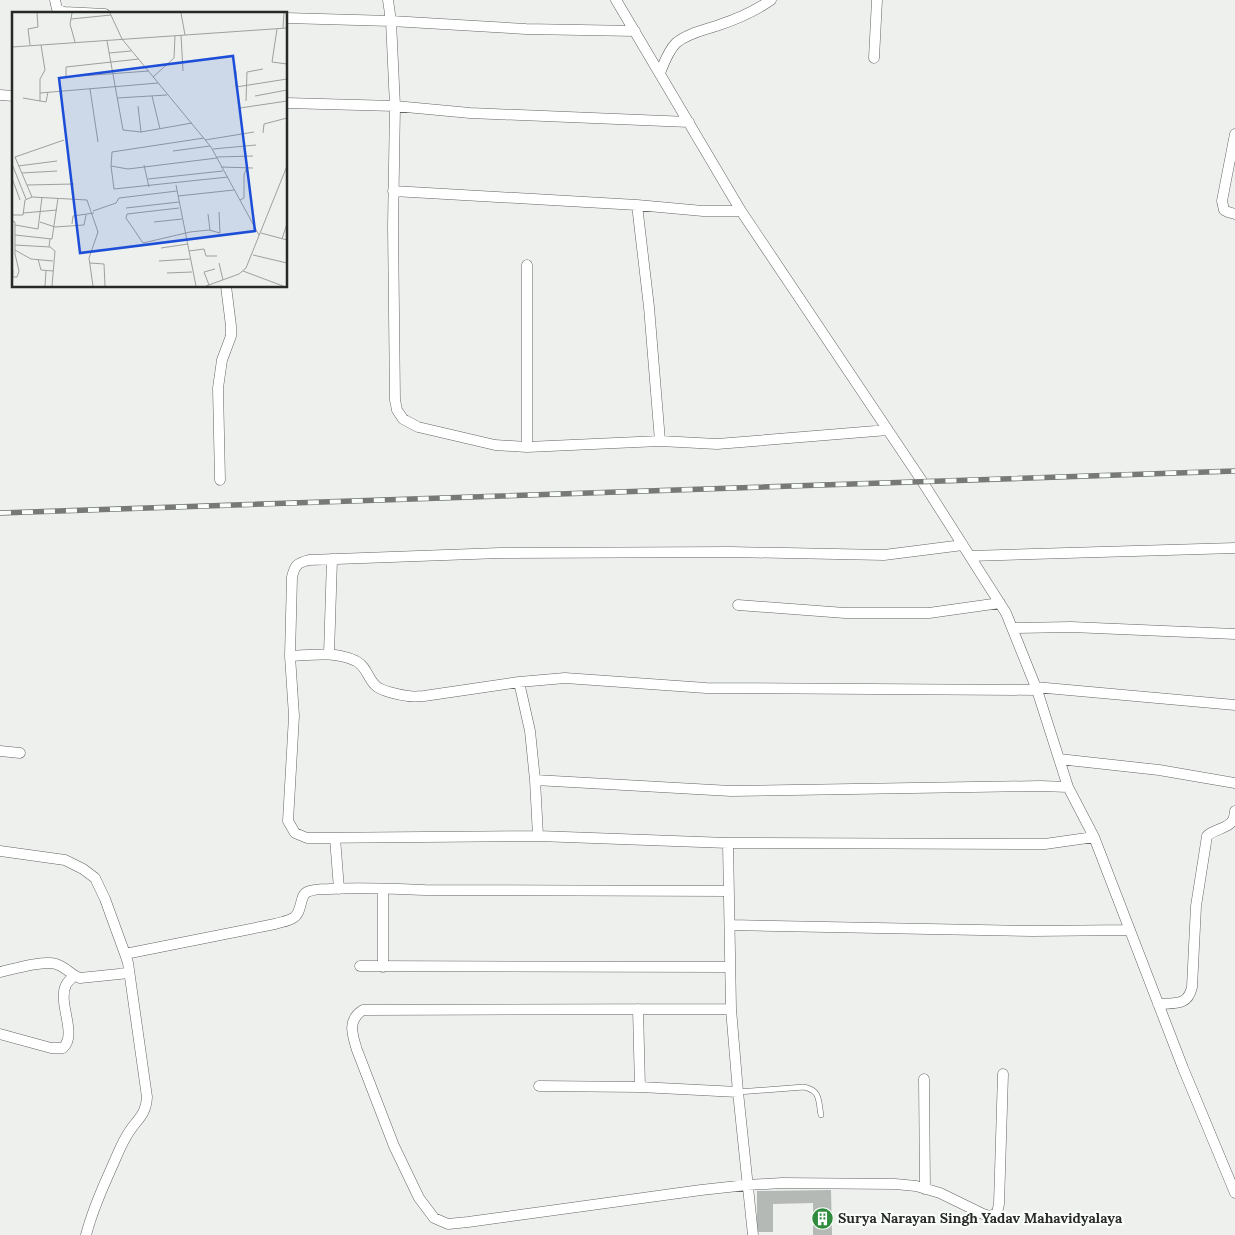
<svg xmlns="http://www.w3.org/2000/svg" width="1235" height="1235" font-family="Lora,serif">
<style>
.building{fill:#b5b9b5}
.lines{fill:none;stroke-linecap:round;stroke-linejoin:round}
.service-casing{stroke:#626562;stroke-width:6}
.minor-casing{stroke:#626562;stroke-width:11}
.service{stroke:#fff;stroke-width:5}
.minor{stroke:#fff;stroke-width:10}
.rail-casing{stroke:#767976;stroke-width:5.5}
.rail{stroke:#fafefa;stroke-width:4;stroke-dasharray:11;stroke-linecap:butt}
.labels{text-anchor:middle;stroke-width:4.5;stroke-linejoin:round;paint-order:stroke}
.poi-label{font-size:14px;font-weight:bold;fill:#272927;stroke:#fafefa;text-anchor:start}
.inset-road{fill:none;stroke:#9ea09e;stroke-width:1}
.view{fill:#1d4ed8;fill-opacity:0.15;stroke:#1d4ed8;stroke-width:2.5}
.inset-edge{fill:none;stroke:#272927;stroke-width:2.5}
</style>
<rect width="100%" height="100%" fill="#edf0ed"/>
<path class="building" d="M831,1190l1,45h-19v-32l-40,1v28h-16v-41z"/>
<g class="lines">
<defs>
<path id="service" d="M738,1092l66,-5c17,4 14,13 17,28"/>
<path id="minor" d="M55,0l2,9 7,3 41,2
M388,0l3,21 4,85 -2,120 2,174 2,10 6,9 15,8 77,18 32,2 133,-6 57,3 171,-14
M616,0l125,211 181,270 84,132 31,77 31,97 26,50 89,231 52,125
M286,18l105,3 135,8 109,2
M874,58l3,-58
M660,73c4,-10 8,-22 16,-30 12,-10 29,-13 43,-18 18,-6 36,-14 52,-25
M0,95l14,1
M286,103l109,3 75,7 219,9
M1235,134l-13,67 2,9 4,2 7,2
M393,191l244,14 66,6h38
M637,205l12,102 11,134
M527,265v182
M220,480l-2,-92 4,-28 9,-24v-10l-5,-40
M970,556l265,-8
M738,605l107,8h84l71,-10
M1012,628l59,-1 164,7
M329,654l3,-95
M290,656l2,-79c3,-12 5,-14 17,-17l191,-7 231,-1 153,3 79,-10
M519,682l11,49 5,49 3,56
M1035,687l200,18
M1037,690l-331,-2 -141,-10 -46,4 -95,14c-5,0 -11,1 -16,0 -8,-1 -28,-5 -33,-11 -8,-8 -8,-18 -19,-24 -21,-10 -44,-6 -66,-5l4,60 -6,105 7,12 12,5 231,-2 190,7 317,1 49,-7
M0,751l20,2
M1059,759l100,11 76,13
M535,780l196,11 309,-5 28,1
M335,838l4,51
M728,843l3,166 7,83 15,143
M0,851l65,9 18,9 12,9 10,21 20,55 3,9 19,134c-1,20 -12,23 -21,40 -6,10 -10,21 -15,32 -10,22 -19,43 -25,66
M383,889v78
M730,925l303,6 97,-1
M125,954l150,-30c6,-2 14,-3 18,-6 10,-6 6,-22 14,-26 6,-3 15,-3 22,-3 32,-2 64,0 96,1 101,1 203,0 304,1
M360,966l370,1
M0,972c14,-3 44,-12 56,-8 10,3 15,11 24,14l49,-5
M1158,1004c17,-1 30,2 34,-17l4,-81 11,-70c7,-7 21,-7 26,-16 1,-1 2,-8 2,-9
M638,1009l2,78
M731,1009l-368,1c-16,10 -11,24 -6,40l37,96 25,52 15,20 14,6 20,-2 233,-32 46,-5 35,-2 113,1 21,2 24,7 43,21 7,2 7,-3 2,-9 4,-130
M0,1034l51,14h12c15,-14 -6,-45 3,-63 1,-3 5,-6 8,-9
M924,1079l1,110
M539,1086l101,1 98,5"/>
</defs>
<use href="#service" class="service-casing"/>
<use href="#minor" class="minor-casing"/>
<use href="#service" class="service"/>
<use href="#minor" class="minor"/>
<defs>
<path id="rail" d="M0,513l1235,-42"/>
</defs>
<use href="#rail" class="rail-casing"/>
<use href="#rail" class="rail"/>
</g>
<defs>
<symbol id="building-disc" viewBox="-11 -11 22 22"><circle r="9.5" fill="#2f8b3d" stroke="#fafefa"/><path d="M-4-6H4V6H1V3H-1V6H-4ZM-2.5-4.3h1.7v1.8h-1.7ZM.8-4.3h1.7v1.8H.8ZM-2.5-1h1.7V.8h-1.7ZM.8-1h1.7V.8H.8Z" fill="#fff"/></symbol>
</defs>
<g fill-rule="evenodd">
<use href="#building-disc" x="810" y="1206" width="25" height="25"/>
</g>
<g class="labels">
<g class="poi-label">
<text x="838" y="1223">Surya Narayan Singh Yadav Mahavidyalaya</text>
</g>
</g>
<g transform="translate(12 12)">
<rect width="275" height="275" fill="#edf0ed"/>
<path class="inset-road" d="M60,1l-2,11 5,18M98,1l12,26 89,108 48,88M169,1l4,22M59,7l40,-4M271,16l1,-15M265,17l-5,33 15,2M169,23l2,36M95,29l16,89 18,2 51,-9M18,33l-2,-16 10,-2 -1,-14M0,35l275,-19M97,41l22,-2M127,47l-73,8v10l83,-6M224,59v16l51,-8M141,65l21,-19 1,-22M78,77l8,53M28,81l118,-10M140,84l8,33M243,84l32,-6M11,86l23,4 2,-10M105,86l50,-3M28,89v-22l5,-9 -4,-25M234,89l1,-29 16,-3M126,94l3,26M228,96l47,-7M251,121l1,-9 23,-6M193,128l49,-8M201,137l43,-4M161,139l37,-5M205,145l36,-1M205,146l-89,11 -17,-3 3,23 114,-12M0,152l14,35M132,153l5,22M6,154l39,-5M99,154l1,-14 92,-14M209,155l32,1M10,161l35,-2M0,166l8,22M136,167l75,-8M15,173l47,-1M164,173l20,101M166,184l56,-6M20,185l55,3 11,32 -9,26 4,28M228,188l4,-2v-23l3,-8M114,196l53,-6M167,196l-52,6 -1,4 17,25 47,-11 19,-2 11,3 -1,-21M81,199l23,-8 3,-5 58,-7M11,201l34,-3M196,202l2,16M0,203h11l2,-15 7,-3 -17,-40 49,-17M0,209l3,1v32l4,17 -2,6h-4M28,210l15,5 29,-2 2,-10M142,210l28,-3M60,212l1,-8 21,-3M3,213l23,4 4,-32M249,221l26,7M3,223l37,4 6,-41M38,227l-1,7 6,5 -3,35M270,227l5,-15M3,233l35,2M149,236l27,-4M3,238l16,9 22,2M177,239l15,-2 2,7h11M241,243l34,8M26,247l3,11 12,1M147,249l31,-2M78,251l14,1 1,22M207,251l4,17M231,259l40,15M155,261l25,-1M197,273l-5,-13 11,-3M0,274l1,-16M33,274l1,-15M194,274l33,-12 7,-6 41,-102"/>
<path class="view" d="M221,44l22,175 -175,22 -21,-175z"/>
<rect width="275" height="275" class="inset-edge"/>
</g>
</svg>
